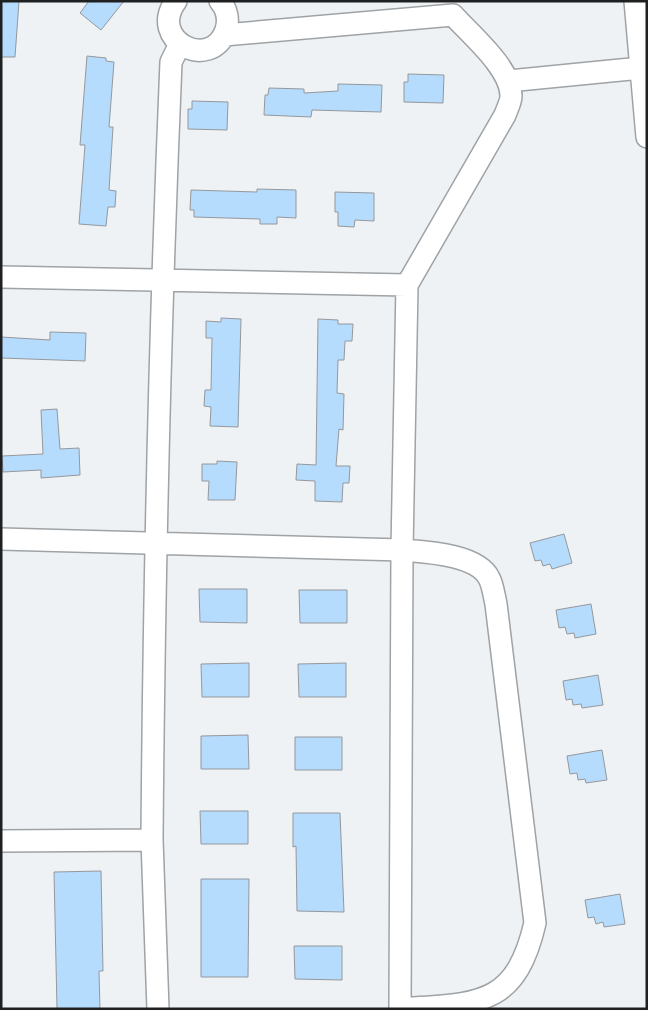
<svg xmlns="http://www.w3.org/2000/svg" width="648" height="1010" font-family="Signika,sans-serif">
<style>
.building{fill:#b5dbfd;stroke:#95989c}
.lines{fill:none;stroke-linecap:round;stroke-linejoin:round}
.minor-casing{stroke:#9fa3a6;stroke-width:24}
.minor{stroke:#fff;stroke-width:21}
</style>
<rect width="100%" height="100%" fill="#eef2f5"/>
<path class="building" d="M1,1h18l-4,56h-14z
M89,1h35l-23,29 -21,-17z
M87,56l19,2v3l8,1 -5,65h4l-4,63 7,1 -1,16h-7l-2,19 -27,-2 6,-79h-5z
M408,74l36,1 -1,28 -39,-1v-20h4z
M338,84l44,1 -1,27 -69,-2 -1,7 -47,-2 1,-20h3l1,-7 35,1v4l34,-2z
M192,101l36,1 -1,28 -39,-1v-20h4z
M257,189l39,1v28l-19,-1v7h-17v-5l-66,-2v-7h-4l1,-20 66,2z
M335,192l39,1v28l-19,-1 -1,7 -16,-1v-14h-3z
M221,318l20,1 -3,108 -28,-1 1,-19 -7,-1 1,-16h6l1,-52h-6v-17l15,1z
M318,319l20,1v4h15l-1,17h-7l-1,19h-6l-1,33 7,1 -1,36 -4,-1 -3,37h14l-1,17h-6l-1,19 -27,-1v-20l-19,-1 1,-16 19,1z
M50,332l36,1 -1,28 -84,-3v-21l49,3z
M57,409l3,40 19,-1 1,27 -39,3v-8l-38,2 -1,-16 41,-2 -2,-44z
M217,461l20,1 -2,38h-27l1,-19h-7v-17h15z
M564,534l8,29 -20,6 -2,-5 -7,2 -2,-6 -6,1 -5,-18z
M199,589h48v34l-47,-1z
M299,590h48v33h-47z
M591,604l5,30 -21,4 -1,-5 -7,1 -2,-7 -6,1 -3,-18z
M249,663v34h-47l-1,-33z
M346,663v34h-47l-1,-33z
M598,675l5,30 -21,3 -1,-4 -8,1 -1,-6 -6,1 -3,-19z
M248,735l1,34h-48v-33z
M295,737h47v33h-47z
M602,750l5,30 -21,3 -1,-4 -7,1 -1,-7 -7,1 -3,-18z
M200,811h48v33h-47z
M293,813h47l4,99 -47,-1 -1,-65 -3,1z
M101,871l2,100h-4l1,38h-43l-3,-137z
M201,879h48l-1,98h-47z
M620,894l5,30 -21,3 -1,-5 -7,2 -2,-7 -6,1 -3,-18z
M294,946h48v34l-47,-1z"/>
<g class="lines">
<defs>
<path id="minor" d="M176,1c-29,39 35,72 50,29 3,-10 1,-21 -6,-29
M635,1l12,136
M224,35l229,-20c18,20 58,53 58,81 0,6 -4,13 -6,19l-98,170
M508,81l133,-13
M1,277l406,8 -5,265c23,2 75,4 87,28 4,7 5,18 7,26l39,319c-20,86 -59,80 -135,86
M1,539l401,11 -2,459
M152,840l6,169
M1,841l151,-1c2,-259 8,-519 19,-778l9,-18"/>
</defs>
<use href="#minor" class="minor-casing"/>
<use href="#minor" class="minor"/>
</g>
<rect width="648" height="1010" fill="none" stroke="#1e2021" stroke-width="5"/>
</svg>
